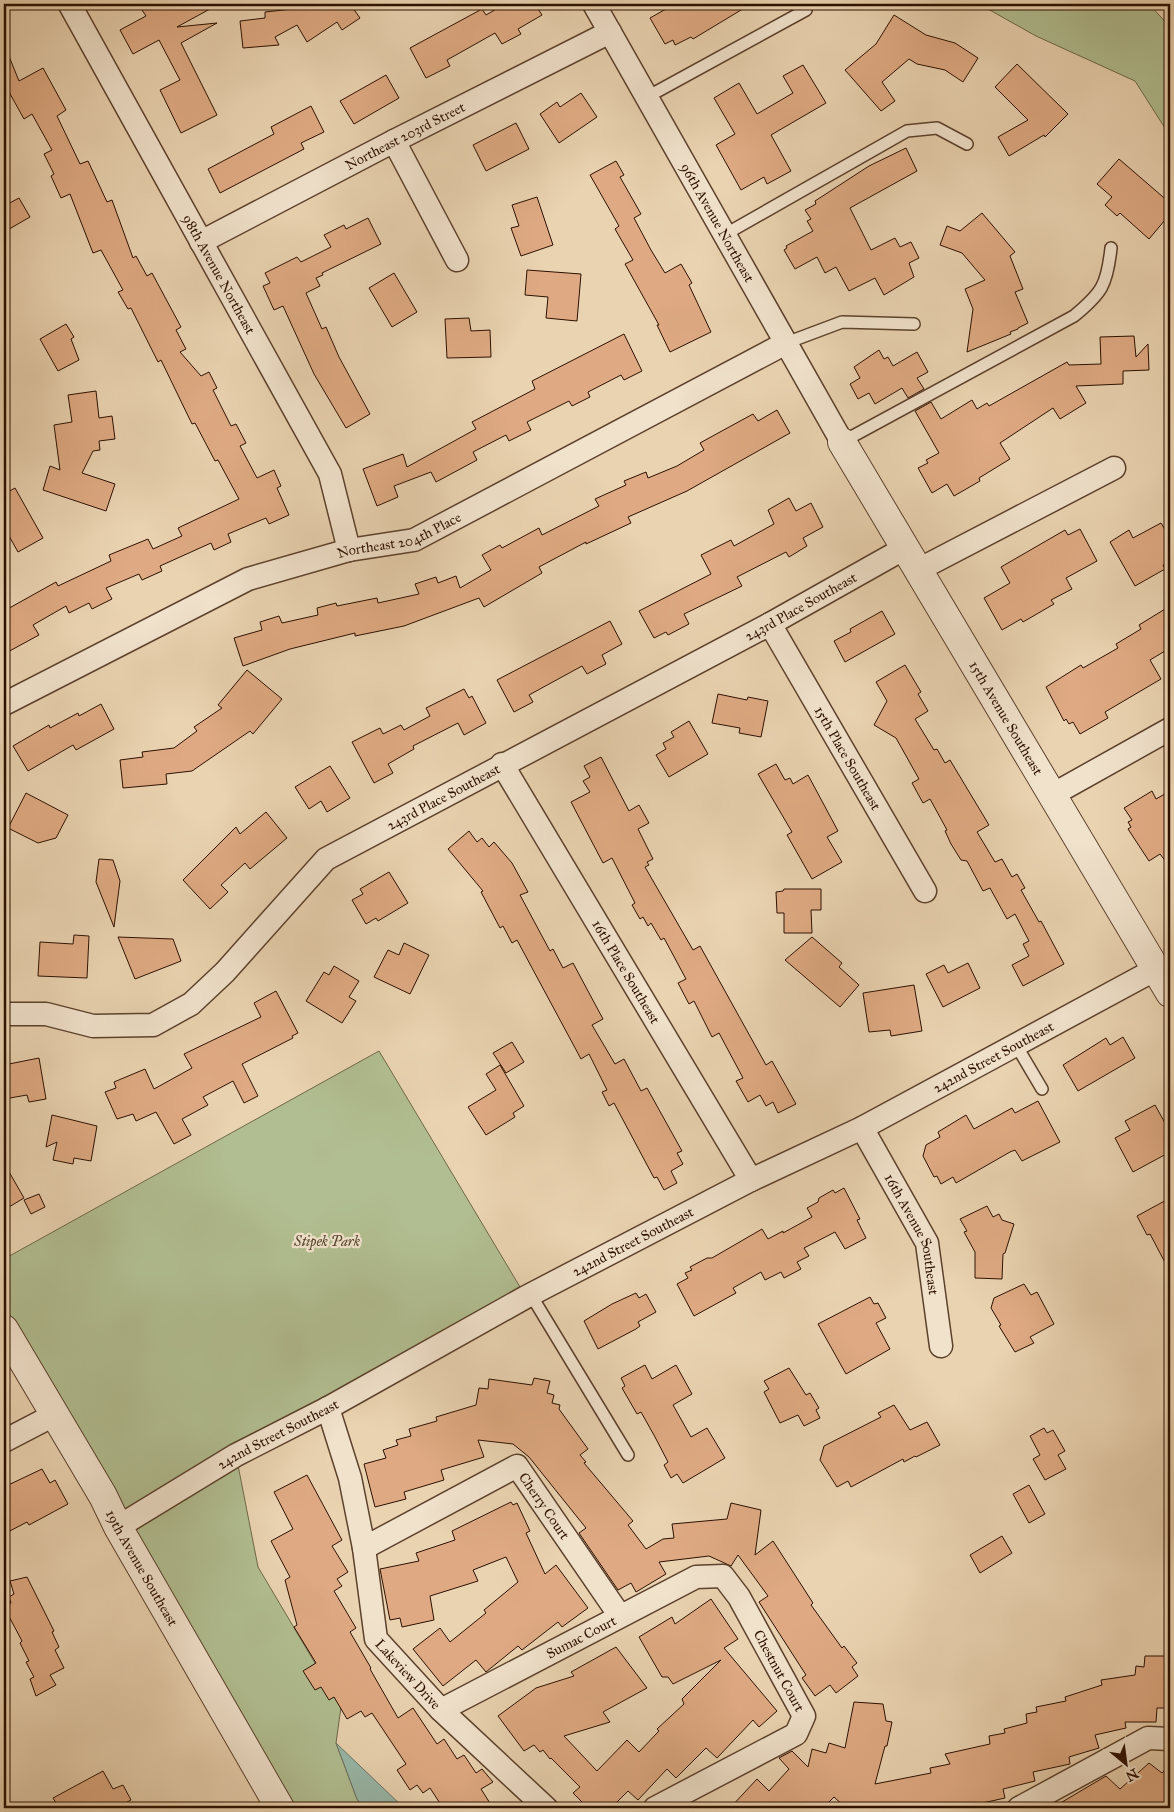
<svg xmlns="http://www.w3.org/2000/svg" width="1174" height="1812" font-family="'IM FELL Great Primer',serif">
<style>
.green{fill:#b1be91;stroke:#6e6748}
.water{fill:#98b8a9;stroke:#6d7565}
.building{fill:#dfaa83;stroke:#2c1000}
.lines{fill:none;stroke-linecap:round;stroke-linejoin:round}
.service-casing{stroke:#5c412c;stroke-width:14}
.minor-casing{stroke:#5c412c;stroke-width:25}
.tertiary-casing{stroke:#5c412c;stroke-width:30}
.service{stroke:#f1e2cc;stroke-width:11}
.minor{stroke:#f1e2cc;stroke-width:22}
.tertiary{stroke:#f1e2cc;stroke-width:28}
.labels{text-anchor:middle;stroke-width:4.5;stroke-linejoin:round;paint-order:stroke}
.street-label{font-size:14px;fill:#2c1000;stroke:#f1e2cc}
.park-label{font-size:14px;font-style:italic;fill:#54442c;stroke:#f1e2cc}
</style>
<rect width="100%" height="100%" fill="#ead3b1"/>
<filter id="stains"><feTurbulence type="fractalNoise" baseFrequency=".004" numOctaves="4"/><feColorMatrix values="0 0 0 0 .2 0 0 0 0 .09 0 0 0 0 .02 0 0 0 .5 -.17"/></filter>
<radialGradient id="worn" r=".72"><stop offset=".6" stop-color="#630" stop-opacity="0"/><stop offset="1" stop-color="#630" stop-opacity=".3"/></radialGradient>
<path class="green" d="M979,4h170l21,23v109l-35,-55 -99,-45z
M379,1051l147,246 -290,158 22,112 83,140 -5,36 21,56 7,9h-84l-276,-478v-71z"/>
<path class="water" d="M336,1743l68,65h-40l-7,-9z"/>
<path class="building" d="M153,4h66l-42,23 40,-4 -36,20 36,72 -36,18 -21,-43 20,-10 -21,-40 -26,14 -13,-24 26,-14 -4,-6z
M308,4h42l10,14 -18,12 -5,-8 -30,20 -10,-17 -22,12 4,8 -36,3 -3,-27 25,-3v-6l37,-4z
M505,4h30l7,11 -24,14 3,5 -19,10 -7,-11 -48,27 3,6 -24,12 -16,-30 72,-39 4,6z
M668,4h83l-58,35 -2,-2 -16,8 -2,-5 -8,4 -15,-26 16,-9z
M894,15l32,20 29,8 23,15 -15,24 -18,-12 -28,-6 -8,-5 -27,23 13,19 -14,10 -36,-41 31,-26z
M4,44l15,37 24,-13 23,42 -9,6 23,48 8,-3 19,41 5,-2 21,58 3,-2 11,20 5,-3 29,54 -5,3 10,19 -6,3 21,24 8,-4 8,16 -4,2 18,36 5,-2 10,19 -6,3 17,32 17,-8 7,16 -4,2 12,27 -20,9 -3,-6 -38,16 3,8 -17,8 -3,-7 -51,23 2,5 -20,9 -3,-6 -33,14 6,11 -20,10 -3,-6 -20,10 -3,-7 -33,19 6,10 -35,19v-43l52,-29 2,4 53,-25 -2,-6 39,-16 5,10 29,-13 -4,-8 61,-29 -21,-39 -3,1 -20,-38 -3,1 -31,-64 -3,2 -27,-54 -3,1 -10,-17 5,-2 -22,-40 -8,3 -23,-59 -9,4 -10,-22 3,-2 -10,-20 8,-4 -20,-36 -8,5 -20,-36z
M1017,64l51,50 -23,23 -1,-2 -35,21 -11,-19 30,-17 -33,-33z
M803,65l23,38 -55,32 20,36 -24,13 -3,-7 -23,13 -25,-45 19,-11 -21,-36 25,-15 18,31 36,-21 -10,-17z
M386,75l13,23 -45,26 -14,-23z
M581,93l16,24 -38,26 -19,-29 17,-12 3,5z
M311,106l13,26 -23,11 3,6 -84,44 -12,-24 66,-35 -3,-7z
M516,123l13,26 -43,22 -13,-26z
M906,148l11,23 -67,37 21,42 24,-12 5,9 11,-5 8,16 -10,5 5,14 -30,18 -9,-17 -26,13 -13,-24 -11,6 -8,-16 -22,12 -11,-19 3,-2 -1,-2 27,-15 -6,-10 4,-2 -6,-9 11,-6 -1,-3 54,-35z
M1119,159l51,44v11l-21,25 -29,-26 -3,3 -12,-11 7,-8 -15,-13z
M616,161l8,14 -4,2 21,37 -7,4 17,32 14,23 16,-9 11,19 -3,2 22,47 -41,20 -13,-27h2l-34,-61 8,-4 -18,-31 4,-3 -29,-51z
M537,197l16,48 -32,11 -10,-28 8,-2 -7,-21z
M19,198l11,19 -26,15v-26z
M982,213l33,39 -5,4 13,33 -8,3 13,31 -10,5v1l-8,3 1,2 -44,18 6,-43 -8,-20 20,-9 -23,-27 -22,-8 7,-19 13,5z
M368,218l13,26 -59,29 1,2 -7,3 4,8 -14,7 16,36 4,-2 13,30 31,57 -24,14 -32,-54 -31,-68 -9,4 -11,-24 7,-3 -5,-10 32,-16 4,5 30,-15 -7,-12 20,-10 2,4z
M527,270l54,4 -4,47 -31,-3 2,-21 -23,-2z
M394,273l23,39 -25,15 -23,-39z
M469,318l2,13 19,-1 1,27 -44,1 -2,-39z
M66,324l8,13 -3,2 8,21 -21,11 -18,-32z
M624,334l18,37 -18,9 -3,-5 -33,17 2,5 -18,9 -3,-5 -42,21 4,8 -22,11 -3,-6 -33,17 4,8 -41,22 -5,-10 -37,14 4,11 -21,9 -14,-37 40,-15 4,13 69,-38 -4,-7 63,-33 -3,-8z
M1134,336l2,21 12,-13 1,26 -26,1v13l-47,2 10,17 -26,16 -7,-11 -53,35 10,16 -31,19 1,3 -26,15 -7,-12 -15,9 -14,-25 10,-5 -2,-3 13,-7 -24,-42 16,-9 10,17 31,-19 5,9 10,-6 2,3 78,-44 2,3 32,-1 -1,-27z
M879,350l5,9 4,-2 5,9 24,-14 11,20 -11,6 7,11 -16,9 -6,-10 -27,16 -6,-11 -11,6 -8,-15 10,-6 -6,-11z
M96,391l3,27 13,-2 3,23 -16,2 1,9 -7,1 -11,22 33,11 -9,27 -63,-21 7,-24 10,4 -6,-45 18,-3 -4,-27z
M777,410l13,23 -103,58 -59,26 3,6 -45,21v-2l-47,25 3,6 -58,34 -5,-9 -75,28 -49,10v-3l-65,16 -47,17 -9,-28 28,-8 -2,-8 19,-6 3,7 36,-8 -1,-7 19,-5 1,3 40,-8 1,5 41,-9 -4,-10 21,-7 2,6 18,-7 4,12 31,-18 -9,-15 18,-10 2,3 37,-20 3,7 57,-29 -4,-7 31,-14 -2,-4 22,-9 2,6 29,-12 27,-16 -4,-7 20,-11 33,-18 5,7z
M15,488l28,50 -25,14 -14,-25v-33z
M789,498l7,13 15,-8 12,24 -20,11 4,8 -18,11 -3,-5 -49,25 5,9 -58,28 5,10 -21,11 -2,-3 -12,6 -15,-27 72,-37 -10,-19 30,-15 3,6 40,-22 -6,-14z
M1161,523l9,15v23l-7,4 2,4 -30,17 -25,-44 19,-12 4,8z
M1080,529l17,32 -31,17 6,11 -21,11 3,4 -31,18 -2,-3 -19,11 -18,-32 26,-15 -9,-16 64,-37 3,5z
M1170,606v42l-20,12 11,19 -56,33 3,6 -28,16 -7,-12 -4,2 -3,-5 -2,2 -18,-34 35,-22 2,3 35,-20 -2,-4 25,-15 -2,-4z
M882,611l13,23 -50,28 -11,-21 17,-9 -1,-3z
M610,621l12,23 -20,11 4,9 -19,10 -5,-8 -53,29 4,7 -19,10 -17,-32z
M905,665l16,27 -3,2 10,17 -13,8 19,31 3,-1 8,14 5,-3 39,65 -12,7 18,30 7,-3 10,18 5,-3 8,14 -4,2 18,32 2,-1 23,43 -41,22 -11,-21 17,-9 -6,-12 6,-3 -14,-27 -8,5 -17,-31 -7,3 -16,-30 -6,-1 -10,-16 -6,-13 2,-1 -17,-31 -7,4 -11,-20 7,-4 -23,-41 -22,-13 13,-24 -11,-19z
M247,670l35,29 -29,35 -3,-3 -58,40 -26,3 1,10 -44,4 -3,-28 23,-3 -1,-5 32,-4 23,-17 -3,-4 28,-19 -4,-3z
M464,689l5,9 3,-2 14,27 -22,12 -6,-12 -45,23 1,3 -26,15 5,9 -19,10 -22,-41 28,-14 3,6 18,-9 3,5 26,-14 -4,-8z
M718,694l29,6 1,-3 20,4 -7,36 -22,-4 1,-5 -28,-5z
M101,704l13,25 -38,21 -3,-5 -45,26 -15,-25 36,-21 1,3 28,-15 1,3z
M689,721l19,33 -39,23 -13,-22 10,-6 -3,-6 11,-6 -3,-5z
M601,757l28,54 10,-6 10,18 -11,6 15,30 -6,3 2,3 -4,2 48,83 7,-4 66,119 6,-4 24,43 -18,9 -5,-11 -7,4 -6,-11 -12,7 -12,-21 7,-3 -24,-45 -7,4 -18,-36 -5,3 -11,-21 8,-4 -22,-41 -3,2 -10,-17 -3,3 -5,-9 -3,2 -8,-14 3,-2 -23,-45 -9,5 -32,-61 19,-10 -7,-11 7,-4 -6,-11z
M776,764l9,16 5,-2 3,6 15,-9 30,56 -11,6 15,25 -30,17 -25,-44 5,-3 -34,-58z
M330,766l20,32 -23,14 -6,-11 -12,8 -14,-22z
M1152,791l4,8 14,-8v76l-10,-13 -11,7 -21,-32 3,-2 -3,-5 4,-2 -8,-12z
M26,793l42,22 -12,23 -18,5 -30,-15z
M266,812l21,26 -37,31 -5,-6 -24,22 7,7 -18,17 -27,-29 53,-53 4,7z
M469,831l8,11 5,-4 7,9 5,-5 18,21 16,29 -8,3 30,56 3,-2 10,19 10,-5 30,56 -11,6 23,39 9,-5 17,32 6,-3 35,63 -5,2 6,11 -12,7 6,12 -13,7 -7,-13 -3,1 -40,-75 -5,3 -7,-14 5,-2 -18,-36 -8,5 -64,-119 -5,3 -9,-17 -3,2 -19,-36 2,-1 -35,-42z
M99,859l14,1 7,21 -6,46 -18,-45z
M389,872l19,31 -30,18 -2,-3 -10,6 -14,-24 11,-6 -3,-5z
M784,889h37v21h-10l1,23h-28v-20h-7l-1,-21 7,-1z
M74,935l15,1 -2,42 -49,-2 2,-34 33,2z
M118,937l55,2 8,22 -46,18z
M812,937l30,26 -3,4 20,18 -19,22 -55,-47z
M404,943l25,12 -19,39 -36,-17 14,-27 11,5z
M968,963l12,25 -37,19 -17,-33 18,-9 4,8z
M334,966l25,15 -10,16 7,4 -14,22 -36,-22 18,-29 5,3z
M914,985l8,46 -31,5 -1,-6 -21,2 -6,-39z
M276,991l22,42 -6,3 1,2 -51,26 16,32 -14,7 -11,-22 -30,16 5,8 -26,14 9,16 -17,9 -18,-32 -20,9 -3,-7 -16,5 -12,-27 11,-4 -2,-6 31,-13 9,20 38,-21 -8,-14 77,-37 -7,-14z
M1123,1037l12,21 -57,33 -15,-26 43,-27 4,7z
M512,1042l12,20 -18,11 -13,-20z
M39,1058l7,41 -17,3 -2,-7 -23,4v-34z
M500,1065l24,41 -11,7 2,4 -29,18 -18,-28 28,-17 -10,-16z
M1038,1101l22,41 -38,19 -7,-11 -5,2 -54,31 -3,-6 -12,7 -4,-8 -3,1 -11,-21 3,-11 14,-8 -2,-5 28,-17 8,14 38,-21 3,5z
M1155,1105l15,27v20l-37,20 -18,-34 15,-8 -5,-9z
M52,1115l45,11 -6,35 -17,-3 -1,6 -20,-4 4,-18 -11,5z
M4,1163l20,35 -20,12z
M844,1188l16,31 -3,1 9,18 -21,11 -10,-17 -31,16 5,8 -12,6 4,7 -17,9 -3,-6 -16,8 -4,-8 -28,16 3,5 -42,23 -17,-32 11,-6 -3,-5 7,-3 -2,-3 17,-9h5l50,-29 6,10 15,-8v2l29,-16 -5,-9 11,-6 1,-4 14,-8 2,3z
M39,1194l6,13 -14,7 -7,-14z
M1170,1198v74l-20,-38 -3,1 -10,-19z
M987,1206l6,11 6,-3 3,6 12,4 -9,29 -2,1 -1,25 -27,-1v-26l-11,-20 3,-1 -7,-12z
M1024,1284l7,11 6,-3 17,32 -24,13 4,6 -19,9 -16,-26 2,-1 -10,-17 3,-10z
M636,1293l3,5 7,-4 10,18 -18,10 2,4 -4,3 -38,20 -14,-28 28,-17z
M870,1297l4,7 4,-1 8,15 -10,5 14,26 -44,25 -28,-50z
M645,1365l7,14 24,-14 16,29 -19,11 18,32 16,-9 18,30 -42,25 -6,-9 -6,4 -7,-13 4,-3 -13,-25 -14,-25 -4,2 -15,-26 3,-2 -4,-8z
M789,1368l17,27 4,-2 9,15 -3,2 4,8 -16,8 -6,-11 -18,8 -16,-31 5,-3 -5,-8z
M534,1378l16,3 -3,12 7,2 -2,8 8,2 -1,4 29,40 -8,6 6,7 -2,1 49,58 -5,4 18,24 17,-10 11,-1 -2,-14 55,-5 4,-16 30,7 -6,45 18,-14 40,62 -2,2 31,43 2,-2 13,17 -5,4 6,9 -22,17 -6,-8 -15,11 -13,-18 4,-3 -47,-73 9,-6 -30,-41 -7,11 -22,-10 -50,6 7,12 -30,18 -5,-9 -13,7 -39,-57 7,-5 -57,-71 -16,-13 -35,-4 6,17 -43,13 3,10 -40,12 2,7 -31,8 -11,-43 22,-6 -3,-8 15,-5 -2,-5 15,-4 -2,-7 28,-8 -1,-4 40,-12 3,-17 9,1 1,-10 43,6z
M894,1405l16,25 17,-8 13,23 -24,12 -1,-1 -11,6 -1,-3 -52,28 -3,-6 -11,6 -17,-27 4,-14 57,-29 -3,-4z
M1044,1428l3,5 6,-3 12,21 -7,4 8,14 -21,11 -12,-21 7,-4 -10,-19z
M42,1469l8,14 5,-3 13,24 -39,21 -2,-3 -23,12v-47z
M307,1475l35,65 -10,6 16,26 -11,7 5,7 -8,5 22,37 -6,4 21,36 -1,1 28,49 15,-10 24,36 7,-5 13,20 7,-4 12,18 6,-4 11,13 -12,7 12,19h-50l-13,-20 -7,5 -6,-8 -7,5 -13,-20 9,-6 -34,-51 -7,4 -4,-6 -14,8 -13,-22 -5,3 -8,-13 -6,3 -12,-19 13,-8 -22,-36 3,-2 -12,-45 5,-3 -19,-36 22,-12 -19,-37z
M1029,1485l16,29 -16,9 -16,-29z
M511,1502l2,3 4,-2 13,28 -4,2 19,41 11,-9 32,43 -26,19 -4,-5 -36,28 -4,-4 -32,26 -10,-12 -33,26 -30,-37 27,-21 10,14 36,-29 -2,-3 34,-28 -12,-25 -33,13 5,11 -48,15 4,24 -32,7 -2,-9 -10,2 -10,-51 39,-8 -3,-8 39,-13 -3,-9z
M1002,1536l10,17 -32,20 -10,-18z
M27,1577l27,54 -2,1 7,15 -4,3 9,18 -14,7 6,10 -20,11 -6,-17 4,-2 -8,-15 3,-1 -9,-18 2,-2 -18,-34 7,-4 -2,-6 5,-3 -4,-13z
M711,1599l27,40 -14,9 53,63 -18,16 -6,-7 -36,38 -11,-10 -30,30 -9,-9 -29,31 -10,-9 -17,17h-23l-15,-15 7,-6 -29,-29 -1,1 -7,-9 -3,2 -6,-7 -10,6 -26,-35 38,-28 38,-12 -3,-4 45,-25 31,41 -44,24 7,10 -46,14 33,35 30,-31 12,12 20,-21 -2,-2 27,-25 -2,-5 39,-39 -48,24 -5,-7h-6l-23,-40 33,-20 3,7z
M1145,1656h23l-2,52h-9l-1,14h-31l1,6 -31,7 4,13 -30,9 1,7 -37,8 2,9 -32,8 2,9 -36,8v2h-123l-12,-11 -11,11h-93l27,-29 12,12 20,-22 -10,-11 13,-7 16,16 4,-18 14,4 3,-10 16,5 9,-46 29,2 3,17 6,1 -5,24h-2l-10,38 56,-11 -1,-5 20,-4 -5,-10 45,-10 -1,-8 16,-3 -1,-4 23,-6 -1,-9 11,-2 -1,-5 30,-6 -1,-4 37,-12 -1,-5 34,-5 1,-9 8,1z
M1149,1763l13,10 8,-8v38l-5,5h-113l54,-32 14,13z
M103,1771l10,18 10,-4 8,15 -15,8h-57l-6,-10z"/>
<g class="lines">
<defs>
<path id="service" d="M647,97l159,-87
M724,235l183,-104 30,-3 30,16
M786,343l56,-21 72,2
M842,442l232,-126c28,-23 33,-31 37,-68
M1016,1045l26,44
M531,1295l97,160"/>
<g id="minor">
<path id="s1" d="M73,4l-3,1 260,469 19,76"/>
<path id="s2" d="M594,4l248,438"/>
<path d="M394,141l63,119"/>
<path id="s3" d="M201,242l193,-101 216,-109"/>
<path d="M918,570l196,-102"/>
<path id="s4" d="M770,624l155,267"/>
<path id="s5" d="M4,704l244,-125 101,-29 65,-10 372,-197"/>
<path id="s6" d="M502,764l249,416"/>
<path d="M1052,795l118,-66"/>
<path id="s7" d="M4,1014h42l47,12 60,-1 38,-21 34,-32 101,-113 444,-235 135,-76"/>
<path id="s8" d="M862,1128l65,115 14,103"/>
<path id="s9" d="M328,1408l22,70 14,70 12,91 65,71 105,98"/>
<path d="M4,1441l50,-26"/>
<path id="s10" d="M118,1527l118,-72 92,-47 198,-111 225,-117 111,-52 294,-159"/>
<path id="s11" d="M364,1548l153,-82 103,150"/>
<path id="s12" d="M441,1710l255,-133 27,-1 16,21 65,119 -8,18 -141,74"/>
<path d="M1019,1808l129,-70 22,1"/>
</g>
<g id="tertiary">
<path id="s13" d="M842,442l328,551"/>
<path id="s14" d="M4,1329l99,167 15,31 162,281"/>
</g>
</defs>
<use href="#service" class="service-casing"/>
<use href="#minor" class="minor-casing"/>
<use href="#tertiary" class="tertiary-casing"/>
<use href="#service" class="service"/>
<use href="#minor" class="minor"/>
<use href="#tertiary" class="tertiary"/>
</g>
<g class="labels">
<g class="street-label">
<text dy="5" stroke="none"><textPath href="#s3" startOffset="230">Northeast 203rd Street</textPath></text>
<text dy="5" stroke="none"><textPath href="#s2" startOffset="251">96th Avenue Northeast</textPath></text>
<text dy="5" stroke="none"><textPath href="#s1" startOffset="311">98th Avenue Northeast</textPath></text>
<text dy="5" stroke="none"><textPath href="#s5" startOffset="432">Northeast 204th Place</textPath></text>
<text dy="5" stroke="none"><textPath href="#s7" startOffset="930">243rd Place Southeast</textPath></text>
<text dy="5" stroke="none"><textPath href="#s13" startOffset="321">15th Avenue Southeast</textPath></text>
<text dy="5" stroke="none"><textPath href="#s4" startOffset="155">15th Place Southeast</textPath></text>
<text dy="5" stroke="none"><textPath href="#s7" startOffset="525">243rd Place Southeast</textPath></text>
<text dy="5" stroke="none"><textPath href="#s6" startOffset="242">16th Place Southeast</textPath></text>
<text dy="5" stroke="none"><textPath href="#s10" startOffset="994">242nd Street Southeast</textPath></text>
<text dy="5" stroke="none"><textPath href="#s8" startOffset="119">16th Avenue Southeast</textPath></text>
<text dy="5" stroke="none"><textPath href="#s10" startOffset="589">242nd Street Southeast</textPath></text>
<text dy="5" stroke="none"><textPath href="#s10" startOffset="185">242nd Street Southeast</textPath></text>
<text dy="5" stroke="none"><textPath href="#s11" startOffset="222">Cherry Court</textPath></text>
<text dy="5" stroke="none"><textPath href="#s14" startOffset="276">19th Avenue Southeast</textPath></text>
<text dy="5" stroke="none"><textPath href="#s12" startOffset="158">Sumac Court</textPath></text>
<text dy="5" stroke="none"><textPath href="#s12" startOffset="425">Chestnut Court</textPath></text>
<text dy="5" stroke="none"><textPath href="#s9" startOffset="284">Lakeview Drive</textPath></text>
</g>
<g class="park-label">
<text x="327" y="1246">Stipek Park</text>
</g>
</g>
<rect width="1174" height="1812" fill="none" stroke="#ead3b1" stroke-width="20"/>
<rect x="5" y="5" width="1164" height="1802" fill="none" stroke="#2c1000" stroke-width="2.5"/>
<rect x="10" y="10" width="1154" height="1792" fill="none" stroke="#2c1000"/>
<g transform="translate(1126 1764) rotate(151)" stroke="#f1e2cc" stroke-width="4" paint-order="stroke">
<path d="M0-4L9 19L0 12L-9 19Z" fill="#2c1000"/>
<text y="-8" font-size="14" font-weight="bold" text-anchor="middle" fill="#2c1000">N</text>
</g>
<rect width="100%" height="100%" filter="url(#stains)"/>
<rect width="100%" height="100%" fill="url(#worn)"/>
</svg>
